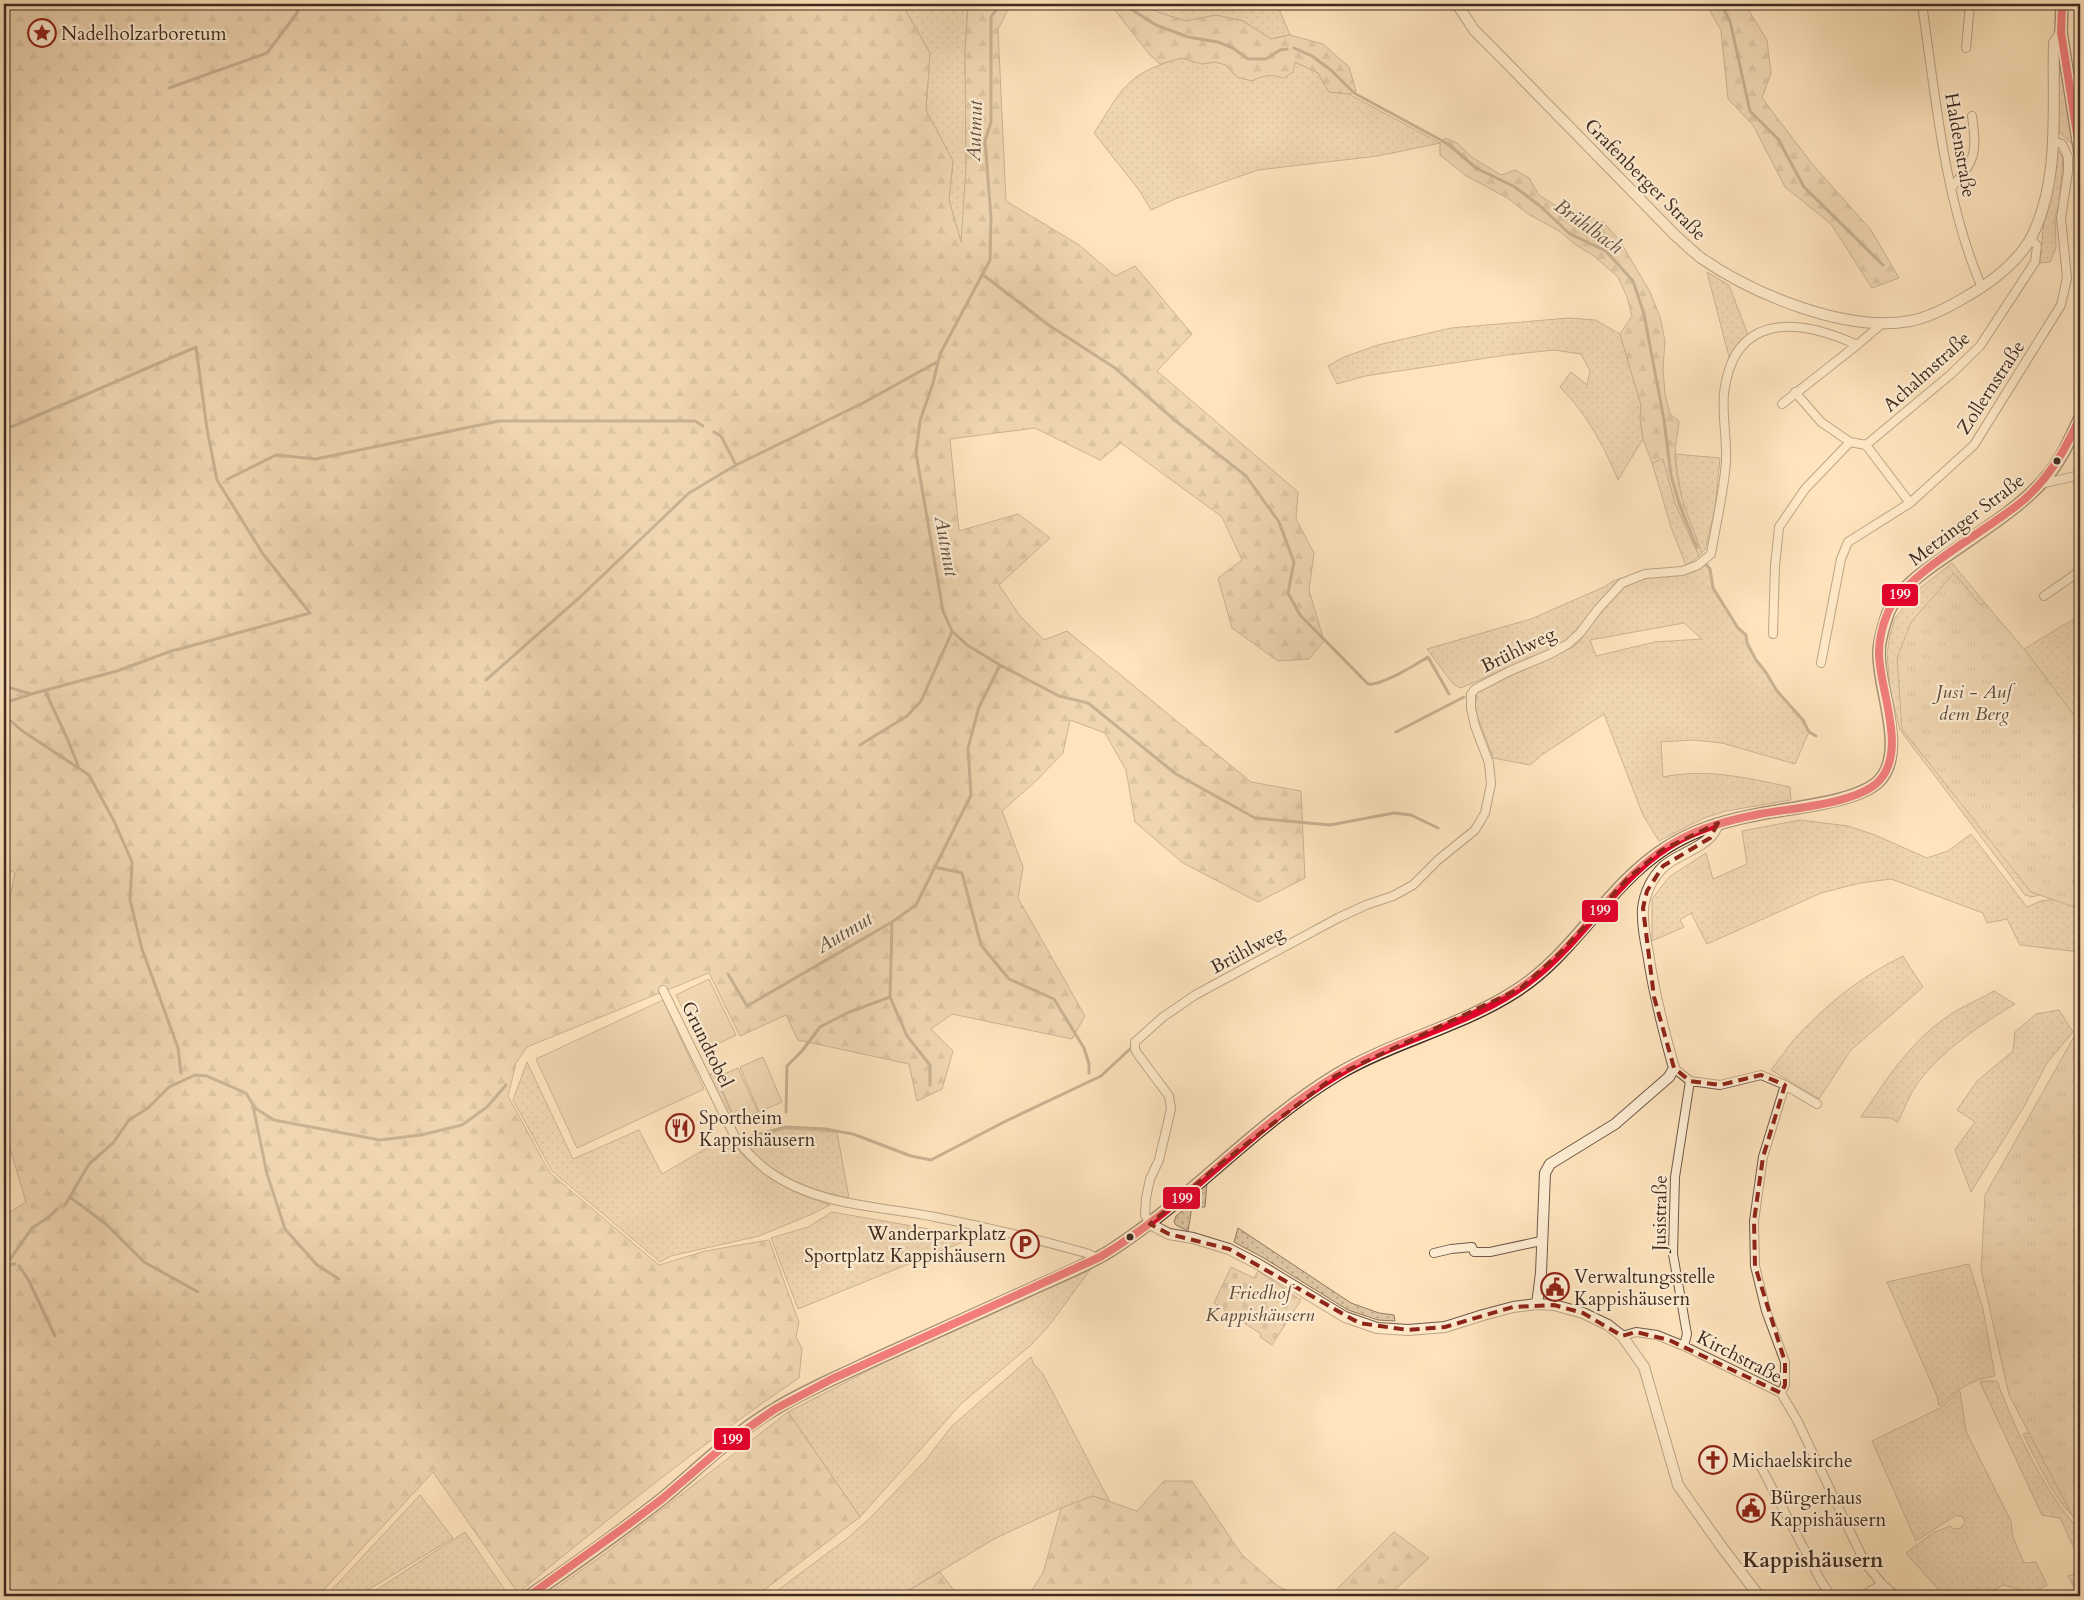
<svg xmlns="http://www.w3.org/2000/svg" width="2084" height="1600" font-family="Cardo,serif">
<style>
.grass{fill:url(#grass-dots);stroke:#8e7862;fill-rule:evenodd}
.forest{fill:url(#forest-firs);stroke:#8e7862}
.cemetery{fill:url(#cemetery-stones);stroke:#8e7862}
.park{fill:url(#park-tufts);stroke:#8e7862}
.pitch{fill:#dec4a2;stroke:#8e7862}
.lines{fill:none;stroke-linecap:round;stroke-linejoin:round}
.stream{stroke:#8b745e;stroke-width:3}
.minor-casing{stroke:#6f5948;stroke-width:10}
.tertiary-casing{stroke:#6f5948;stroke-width:12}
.secondary-casing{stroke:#3f2b21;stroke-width:14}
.minor{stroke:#feedd3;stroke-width:8}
.tertiary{stroke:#feedd3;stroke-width:10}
.secondary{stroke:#feedd3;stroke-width:11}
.bus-1-casing{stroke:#feedd3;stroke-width:11}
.bus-1{stroke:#e4002b;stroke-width:8}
.marked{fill:none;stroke:#8f2418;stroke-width:4;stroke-dasharray:10 6;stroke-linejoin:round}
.bus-dot{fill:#3f2b21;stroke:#feedd3;stroke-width:2}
.labels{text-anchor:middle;stroke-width:4.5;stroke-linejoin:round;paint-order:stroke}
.poi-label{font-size:19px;fill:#3f2b21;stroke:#feedd3;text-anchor:start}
.street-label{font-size:19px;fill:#3f2b21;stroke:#feedd3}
.park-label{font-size:19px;font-style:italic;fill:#5f4a3b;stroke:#feedd3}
.water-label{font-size:20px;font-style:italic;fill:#654f40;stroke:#feedd3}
.quarter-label{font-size:21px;font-weight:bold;fill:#3f2b21;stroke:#feedd3}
.line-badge{stroke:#feedd3;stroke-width:2}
.badge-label{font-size:14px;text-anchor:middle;font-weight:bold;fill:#fff}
</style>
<defs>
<pattern id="grass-dots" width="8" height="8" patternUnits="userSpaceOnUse" patternTransform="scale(1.25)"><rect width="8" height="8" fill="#dec4a2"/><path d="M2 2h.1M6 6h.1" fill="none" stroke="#b59f84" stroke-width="1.8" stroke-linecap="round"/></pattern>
<pattern id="forest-firs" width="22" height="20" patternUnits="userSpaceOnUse" patternTransform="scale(1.25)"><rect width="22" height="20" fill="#dec4a2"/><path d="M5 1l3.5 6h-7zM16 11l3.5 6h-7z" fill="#b59f84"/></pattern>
<pattern id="cemetery-stones" width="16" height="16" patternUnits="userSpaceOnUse" patternTransform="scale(1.25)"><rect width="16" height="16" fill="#dec4a2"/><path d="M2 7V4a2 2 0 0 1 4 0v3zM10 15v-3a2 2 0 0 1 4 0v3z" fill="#b59f84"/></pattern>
<pattern id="park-tufts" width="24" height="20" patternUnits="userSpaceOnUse" patternTransform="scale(1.25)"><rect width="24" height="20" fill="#dec4a2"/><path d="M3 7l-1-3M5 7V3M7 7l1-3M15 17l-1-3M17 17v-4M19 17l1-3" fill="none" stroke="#b59f84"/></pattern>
</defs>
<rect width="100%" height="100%" fill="#fee3bc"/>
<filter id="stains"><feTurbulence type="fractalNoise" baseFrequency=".004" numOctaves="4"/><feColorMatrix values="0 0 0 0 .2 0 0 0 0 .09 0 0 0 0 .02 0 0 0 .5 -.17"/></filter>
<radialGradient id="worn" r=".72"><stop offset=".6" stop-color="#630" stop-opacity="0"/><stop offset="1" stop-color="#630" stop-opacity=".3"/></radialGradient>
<path class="grass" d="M902,4h66l-3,46 1,118 -4,76 -13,-44 4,-39 -27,-51 4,-57z
M1141,4h136l13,31 -19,4 -28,-18 -27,-6 -30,6 -29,-9z
M2059,55l15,88h-3l-12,-11z
M1182,58l20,6 13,-2 11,3 11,12 15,4 12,-6h7l24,-13 23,11 11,19 20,2 91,49 -62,13 -120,14 -83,29 -24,11 -12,-20 -45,-57c29,-45 32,-60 88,-75z
M2058,151l4,5 1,4 -4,46 -4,10 1,32 -6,14 -10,1 4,-42 10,-44z
M1707,272l22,13 19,50 -19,22z
M1569,318l26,2 25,14 21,71 -1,13 3,21 -25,41c-14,-34 -31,-66 -58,-93l11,-15 16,13 3,-14 -9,-17 -27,-4 -47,5 -142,21 -28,8 -9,-18 16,-9 34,-12 73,-17z
M1675,454l45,4 -5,51 -10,41 -3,3 -20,-51z
M1663,458l12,45 24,53 -13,10 -15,-39 -19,-64z
M1952,563l33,40 -4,2 99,138v209l-60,-7 -13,-26 -20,4 -4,-10 -92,-34 -31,4 -39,10 -114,51 -16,-31 -11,7 4,7 -32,14v-42l17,-22 37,-24 7,26 34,-15 -5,-33 58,-11 48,6 27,9 52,23 21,-7 23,-17 56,73 14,-6 22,-3 -16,-5 -15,4 -7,-2 -125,-165 -10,-41 -3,-35 3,-19 5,-17 20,-26z
M1706,564l4,5 3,19 25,40 8,7 1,8 9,17 9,11 12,20 26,29 6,12 -14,32 -73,-21 -28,-3 -33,2 2,35c43,-9 85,1 127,10l1,13 -65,11 -22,7 -45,23 -16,-26 -39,-101 -61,40 -13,11 -37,-7 -18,-48 2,-19 96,-44 8,-7 4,-9 13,-18 26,-27 21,-8 36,-4zM1684,623l18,16 -47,3 -59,14 -6,-16z
M1626,577l-46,52 -16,14 -103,45 -7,-3 -27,-36 104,-30 73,-32 9,-6z
M2080,615v108l-56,-74z
M1903,956l20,31 -72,63 -32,49 -48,-29c11,-14 21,-30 34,-42 29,-30 61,-54 98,-72z
M1994,991l21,13c-36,22 -73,46 -98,80 -8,11 -13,26 -19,38l-8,-4 -29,-1c26,-39 53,-81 95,-106 12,-7 26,-13 38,-20z
M2059,1010l14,22 -26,31 -22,42 -54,87 -16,-42 20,-28 -18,-12 20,-29 36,-30 2,-19 21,-18z
M527,1062l46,97 66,-29 23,44 66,-38c4,9 10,14 17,21 27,27 50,36 85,48l-20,10 -51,21 -88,20 -11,6 -108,-91 -39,-71z
M711,1073l3,1 21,47v3h-2l-23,-48z
M785,1129l52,3 12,66c-40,-8 -81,-24 -106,-58z
M1207,1182l-2,25h-13l-4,24 -12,-6 -2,-3 2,-6 11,-9 2,2 4,-4 -1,-2 3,-3 3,-10z
M832,1212l143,25 -177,72 -27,-71 37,-11z
M1238,1228l113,75 28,10 15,2 1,6 -17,-1 -30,-10 -86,-53 -28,-15z
M1969,1264l14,45 12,67c-24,3 -39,15 -56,30l-2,-10 -50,-114z
M1090,1270l-42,57 -17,18 -69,58 -102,114 -72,-105 95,-49z
M1031,1357l3,7 9,10 67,128 -17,-6 -32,12 -67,31 -95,57h-129l79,-59 21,-19 55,-57 27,-35z
M1983,1381h14c17,46 48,113 82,148l1,32 -20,-43 -18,-3 -62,-133z
M1960,1391l6,40 45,90 2,16 11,26 12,-1 11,23 -21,11h-6l1,-6 -18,-5 -15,9v2h-44l-38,-43 27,-20 17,-7 4,3 7,-1 4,-6 -3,-6h-7l-39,25 -44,-100 68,-33z
M2061,1425l14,93c-19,-15 -41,-62 -52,-84z
M420,1495l33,43 -95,58h-32z
M465,1532l44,64h-144l11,-6z
M2080,1573v23h-1l-11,-20z"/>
<path class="forest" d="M4,4h898l28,49 -4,57 27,51 -4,39 12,42 5,-74 -1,-118 3,-46h43l-13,25 8,172 73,44 36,31 20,-10 57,68 -35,37 141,121 -2,27 18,34 -5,37 15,51 -15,18 -31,2 -46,-33 -14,-50 24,-18 -20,-43 -101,-74 -21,17 -65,-32 -85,11 9,92 59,-17 32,24 -51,47 21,31 24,24 23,-9 184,151 50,9 4,87 -47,24 -75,-39 -48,-41 -9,-52 -21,-37 -35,-13 -7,33 -27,28 -34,30 21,56 -5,31 67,118 -13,23 -120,-25 -21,15 22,22 -11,38 -25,12 -8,-37 -111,-24 -12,-25 -46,21 -31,-63 -182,74 -11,16 -8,33 42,77 109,92 46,-14 64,-11 30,82 -3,15 6,12 -3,29c-98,66 -190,140 -281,215l-85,-121 -115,124h-314v-380l22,-14 -22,-74v-201l11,-54 -11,-6z
M1110,4h31l16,8 29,9 30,-6 27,6 28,18 19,-4 33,9 26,23 7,24 -7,3 -20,-2 -11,-19 -23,-11 -2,10 -9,6c-13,-4 -20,-3 -32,3l-15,-4 -11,-12 -11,-3 -13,2 -20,-6 -22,6 -10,-9z
M1706,4h39l22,36 4,33 -9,25 51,67 58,65 28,48 -27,10 -41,-64 -46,-37 -32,-62 -25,-26 -7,-69z
M1445,138l12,5 16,15 28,17 14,-5 14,8 10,17 22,14 23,5 20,9 16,18 30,51 10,25 5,24 -2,27 2,26 5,20 9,7c-1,11 -4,24 -4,35 1,35 15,65 27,97l-3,3 -24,-53 -12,-44 -11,4 -9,-24 -3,-21 1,-13 -21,-71 12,-18 -5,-19 -9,-20 -24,-21 -18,-11 -17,-14 -31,-17 -19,-15 -44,-24 -25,-20v-12z
M788,1412l72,105 -104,79h-211l62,-44z
M1164,1481h28l50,74 37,32 22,9h-273l15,-23 18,-65 32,-12 44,15z
M1394,1532l35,26 -41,38h-58z
M940,1572l18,24h-59z"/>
<path class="cemetery" d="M1231,1267l23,11 4,-7 43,29 -29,45 -12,-8 1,-3 -47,-31z"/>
<path class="park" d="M1954,573l26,32 5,-2 39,46 56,74v186l-49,-17 -129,-163 -5,-71 14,-36z
M2080,1026v504l-71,-135 -28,-125 4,-75z"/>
<path class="pitch" d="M709,979l27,56 -33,16 -27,-56z
M663,1000l41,89 -127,59 -41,-89z
M763,1057l19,45 -23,10 -19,-45z
M738,1068l20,44 -22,10 -19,-45z"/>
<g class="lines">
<path class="stream" d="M1123,4l33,21 32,12 30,5 15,6 15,11h18l14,-9 7,-1
M1721,4l9,17 20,90 28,28 26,48 79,78
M1294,48l18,8 20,15 22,22 94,51 28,24 39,19 25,19 30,28 36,17 27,30 11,33 20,106 7,55 9,31 17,42
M169,88l98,-35 30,-40 2,-9
M982,274l68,52 65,42 62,54 69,54 33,46 15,40 -6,31 12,22 68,69c13,2 49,-20 60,-27l21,37
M4,430l192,-83 11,82 10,51 46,74 47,59 -134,37
M714,432l7,4 15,29
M228,479l48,-24 40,4 183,-38h196l8,5
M1701,566l5,-2 4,5 3,19 25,40 8,7 1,8 9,17 9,11 12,20 26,29 6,12 7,4
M1000,665l59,31 29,7 88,71 79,44 75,7 64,-12 17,2 27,13
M486,680l93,-82 110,-105 47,-28 127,-62 74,-41
M4,686l27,8 86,-23 57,-21
M46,693l21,45 12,30
M4,703l25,-8
M4,715l17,15 68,45 25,46 18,41 -2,38 12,49 36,99 3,25
M1396,732l68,-35
M860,745l47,-29 14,-15 31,-69
M934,867l28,6 19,72 28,34 45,20 30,49 5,16v9
M892,922l-2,75 17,39 23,29v20
M728,974l19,32 145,-84 24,-17 55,-110 -3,-47 11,-41 21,-42 -33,-20 -15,-14 -9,-20 -27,-158 4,-32 13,-38 7,-29 50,-94 1,-43 -6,-76 6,-19v-105l9,-13
M253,1106l14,68 18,55 32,36 22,14
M786,1112l1,-46 15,-15 18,-24 27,-14 43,-16
M744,1138l42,-11 39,2 28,5 58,22 20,4 75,-39 95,-45 30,-28 1,1
M70,1197l36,27 38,38 54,30
M65,1205l24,-41 24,-21 16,-23 19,-12 21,-21 26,-12 12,1 39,17 9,15 19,12 106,20 41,-5 41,-10 25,-18 19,-22
M7,1265l8,-1
M19,1266l9,13 27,57
M4,1268l28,-40 17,-11 8,-8"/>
<defs>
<path id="minor" d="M1922,4c14,95 22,195 60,284
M1966,48l4,-44
M1951,188c25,-28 26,-35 21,-72
M1795,392l26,30 29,20 16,3 44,58
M1782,404l75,-59
M1866,445l84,-70 30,-29 55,-84 2,-16 -6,-8
M2041,484l39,-9
M2044,596l36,-25
M1773,634l2,-68 4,-39 26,-38 45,-47
M1821,663l20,-104 7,-17 62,-39 64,-58 87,-140 6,-27 -6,-60 7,-46v-15l-6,-13 -10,-3
M663,990l73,149c10,12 20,23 32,32 48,35 112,35 167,46 51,10 101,22 151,36l7,3 2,4
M1674,1068l16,13 30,4 41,-10 24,10 32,19
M1150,1224l-5,-9 1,-17 4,-19 9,-19 12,-51 -2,-13 -32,-43 -2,-4v-7l28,-25 32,-22 143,-77 28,-13 27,-9 20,-11 25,-25 37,-30 10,-17 6,-29 -2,-21 -14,-37 -4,-18v-14l4,-5 35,-18 40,-17 18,-10 12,-11 18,-24 24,-26 23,-9 37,-3 16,-6 13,-11c5,-31 13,-62 15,-93 1,-23 -4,-45 -2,-68 10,-81 74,-75 133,-48l27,-23
M1434,1253l17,-4 21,-2 2,5h16l51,-11
M1622,1336l14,-4 21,3 27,11 97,47 16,27 68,143 17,21 14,12
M1684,1346l3,-12 -14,-80 2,-77 15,-96
M1781,1393l4,-8v-23l-19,-51 -11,-45 -1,-45 9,-64 22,-72
M1761,1467l60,114 10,15
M1863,1596l19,-12"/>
<path id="tertiary" d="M1457,4l17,26 21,21 180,184c9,8 17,16 26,23 52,36 145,75 209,63 21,-4 41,-15 59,-26 23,-13 51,-35 63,-59 29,-58 20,-130 22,-193l7,-11
M1150,1224l19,10 24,4 36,11 29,15 87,53 32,11 31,2 37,-3 38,-12 30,-8 24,-3 17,1 29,8 25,12 14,11 22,31 34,118 43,61 38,50
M1537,1304l4,-31 4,-100 5,-9 65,-40 54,-47 5,-9c-11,-39 -20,-74 -26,-115 -3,-14 -6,-31 -5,-45 2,-15 9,-30 20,-41 16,-15 49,-20 55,-44"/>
<path id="secondary" d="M2062,4l-1,28 19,121
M529,1596c45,-31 90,-63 133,-97 37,-31 72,-66 113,-90 29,-18 61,-31 92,-46 53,-24 107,-48 160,-72 28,-13 57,-24 83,-40 81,-52 145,-127 228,-177 57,-33 122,-47 178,-83 58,-37 90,-104 148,-142 26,-17 55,-27 86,-33 33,-8 103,-12 128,-34 30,-29 0,-92 1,-129 0,-13 5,-28 9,-40 12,-28 43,-46 67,-63 30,-21 65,-43 89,-70 16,-18 26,-40 36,-62"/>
</defs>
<use href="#minor" class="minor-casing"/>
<use href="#tertiary" class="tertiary-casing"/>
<use href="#secondary" class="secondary-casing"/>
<use href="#minor" class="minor"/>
<use href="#tertiary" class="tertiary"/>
<use href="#secondary" class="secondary"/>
<defs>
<path id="bus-1" d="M2062,4l-1,28 19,121
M529,1596l100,-72 33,-25 69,-59 44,-31 57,-30 268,-122c86,-51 151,-130 237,-182 63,-39 140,-51 198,-98 53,-42 85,-106 146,-138 25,-13 52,-20 79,-25 31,-6 97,-10 119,-33 29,-31 0,-92 0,-128 0,-14 4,-29 9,-41 19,-41 102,-82 138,-114 25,-23 40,-50 54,-80"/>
</defs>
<use href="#bus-1" class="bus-1-casing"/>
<use href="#bus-1" class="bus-1"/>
</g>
<path d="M0 0H2084V1600H0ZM1718,823l-8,15 -47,28 -16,25 -4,17 11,89 20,71 16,13 30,4 41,-10 24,10 -22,72 -9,64 1,45 30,96v23l-4,8 -112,-53 -33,-8 -14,4 -39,-23 -29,-8 -41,2 -68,20 -37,3 -49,-7 -130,-74 -60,-15 -19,-10 65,-56 120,-92 186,-88 41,-37 65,-72 35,-29z" fill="#fee3bc" fill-opacity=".55" fill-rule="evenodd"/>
<path class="marked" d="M1718,823l-8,15 -47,28 -16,25 -4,17 11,89 20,71 16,13 30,4 41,-10 24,10 -22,72 -9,64 1,45 30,96v23l-4,8 -112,-53 -33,-8 -14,4 -39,-23 -29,-8 -41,2 -68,20 -37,3 -49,-7 -130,-74 -60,-15 -19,-10 65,-56 120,-92 186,-88 41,-37 65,-72 35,-29z"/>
<defs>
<symbol id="sight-ring" viewBox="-11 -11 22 22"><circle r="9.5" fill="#feedd3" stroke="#8f2418" stroke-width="1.5"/><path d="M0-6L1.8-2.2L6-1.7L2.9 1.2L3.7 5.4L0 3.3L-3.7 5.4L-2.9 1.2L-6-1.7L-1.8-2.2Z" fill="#8f2418"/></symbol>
<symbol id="restaurant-ring" viewBox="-11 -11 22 22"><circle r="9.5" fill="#feedd3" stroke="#8f2418" stroke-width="1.5"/><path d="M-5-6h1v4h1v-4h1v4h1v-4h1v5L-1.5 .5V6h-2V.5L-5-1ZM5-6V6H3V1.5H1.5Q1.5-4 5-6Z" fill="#8f2418"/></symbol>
<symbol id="parking-ring" viewBox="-11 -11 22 22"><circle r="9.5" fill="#feedd3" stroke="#8f2418" stroke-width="1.5"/><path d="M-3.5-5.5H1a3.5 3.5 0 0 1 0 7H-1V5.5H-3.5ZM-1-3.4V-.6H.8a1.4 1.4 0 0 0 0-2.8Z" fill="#8f2418"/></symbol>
<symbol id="civic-ring" viewBox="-11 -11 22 22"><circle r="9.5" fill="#feedd3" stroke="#8f2418" stroke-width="1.5"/><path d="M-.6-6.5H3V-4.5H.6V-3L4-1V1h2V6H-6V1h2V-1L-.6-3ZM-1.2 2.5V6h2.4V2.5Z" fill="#8f2418"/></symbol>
<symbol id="church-ring" viewBox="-11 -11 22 22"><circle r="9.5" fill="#feedd3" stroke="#8f2418" stroke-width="1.5"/><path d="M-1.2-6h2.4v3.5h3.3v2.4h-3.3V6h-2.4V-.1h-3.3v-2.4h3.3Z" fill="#8f2418"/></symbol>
</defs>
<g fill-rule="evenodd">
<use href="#sight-ring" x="26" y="17" width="32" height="32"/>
<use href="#restaurant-ring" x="664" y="1112" width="32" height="32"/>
<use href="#parking-ring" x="1009" y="1228" width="32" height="32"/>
<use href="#civic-ring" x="1539" y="1271" width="32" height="32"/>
<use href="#church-ring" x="1697" y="1444" width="32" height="32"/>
<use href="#civic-ring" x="1735" y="1492" width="32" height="32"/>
</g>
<g class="bus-dot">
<circle cx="2057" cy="461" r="4.5"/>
<circle cx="1130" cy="1237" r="4.5"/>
</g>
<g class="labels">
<g class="poi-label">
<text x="61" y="40">Nadelholzarboretum</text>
<text x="699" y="1124">Sportheim<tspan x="699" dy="22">Kappishäusern</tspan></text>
<text x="1006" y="1240" text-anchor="end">Wanderparkplatz<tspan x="1006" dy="22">Sportplatz Kappishäusern</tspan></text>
<text x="1574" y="1283">Verwaltungsstelle<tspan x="1574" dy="22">Kappishäusern</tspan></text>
<text x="1732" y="1467">Michaelskirche</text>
<text x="1770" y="1504">Bürgerhaus<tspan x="1770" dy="22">Kappishäusern</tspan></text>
</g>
<g class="street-label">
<text transform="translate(1961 145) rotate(80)" y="7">Haldenstraße</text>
<text transform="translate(1646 179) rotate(45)" y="7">Grafenberger Straße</text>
<text transform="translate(1926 371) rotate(-42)" y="7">Achalmstraße</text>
<text transform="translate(1990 387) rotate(-57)" y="7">Zollernstraße</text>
<text transform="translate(1966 519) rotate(-37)" y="7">Metzinger Straße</text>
<text transform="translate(1518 649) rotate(-26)" y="7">Brühlweg</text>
<text transform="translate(1247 949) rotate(-28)" y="7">Brühlweg</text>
<text transform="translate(708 1044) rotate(64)" y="7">Grundtobel</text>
<text transform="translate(1659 1213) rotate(-89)" y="7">Jusistraße</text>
<text transform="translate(1740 1356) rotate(27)" y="7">Kirchstraße</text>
</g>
<g class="park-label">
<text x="1974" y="698">Jusi - Auf<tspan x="1974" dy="22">dem Berg</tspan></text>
<text x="1260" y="1299">Friedhof<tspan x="1260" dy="22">Kappishäusern</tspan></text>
</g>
<g class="water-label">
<text transform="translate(974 131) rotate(-88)" y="7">Autmut</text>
<text transform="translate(1589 226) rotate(36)" y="7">Brühlbach</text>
<text transform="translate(947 546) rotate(80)" y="7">Autmut</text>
<text transform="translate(844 932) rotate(-31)" y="7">Autmut</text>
</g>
<g class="quarter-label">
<text x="1813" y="1567">Kappishäusern</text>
</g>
</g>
<g class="line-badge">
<rect x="1881" y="583" width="38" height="24" rx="5" fill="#e4002b"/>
<rect x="1581" y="899" width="38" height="24" rx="5" fill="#e4002b"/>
<rect x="1162" y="1186" width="39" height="24" rx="5" fill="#e4002b"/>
<rect x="713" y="1427" width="38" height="24" rx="5" fill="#e4002b"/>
</g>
<g class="badge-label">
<text x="1900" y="599">199</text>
<text x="1600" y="915">199</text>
<text x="1182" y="1203">199</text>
<text x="732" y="1444">199</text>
</g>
<rect width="2084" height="1600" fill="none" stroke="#fee3bc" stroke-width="20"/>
<rect x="5" y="5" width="2074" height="1590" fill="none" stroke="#3f2b21" stroke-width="2.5"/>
<rect x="10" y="10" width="2064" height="1580" fill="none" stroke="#3f2b21"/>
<rect width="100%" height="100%" filter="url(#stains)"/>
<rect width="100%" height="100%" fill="url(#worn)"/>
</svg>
